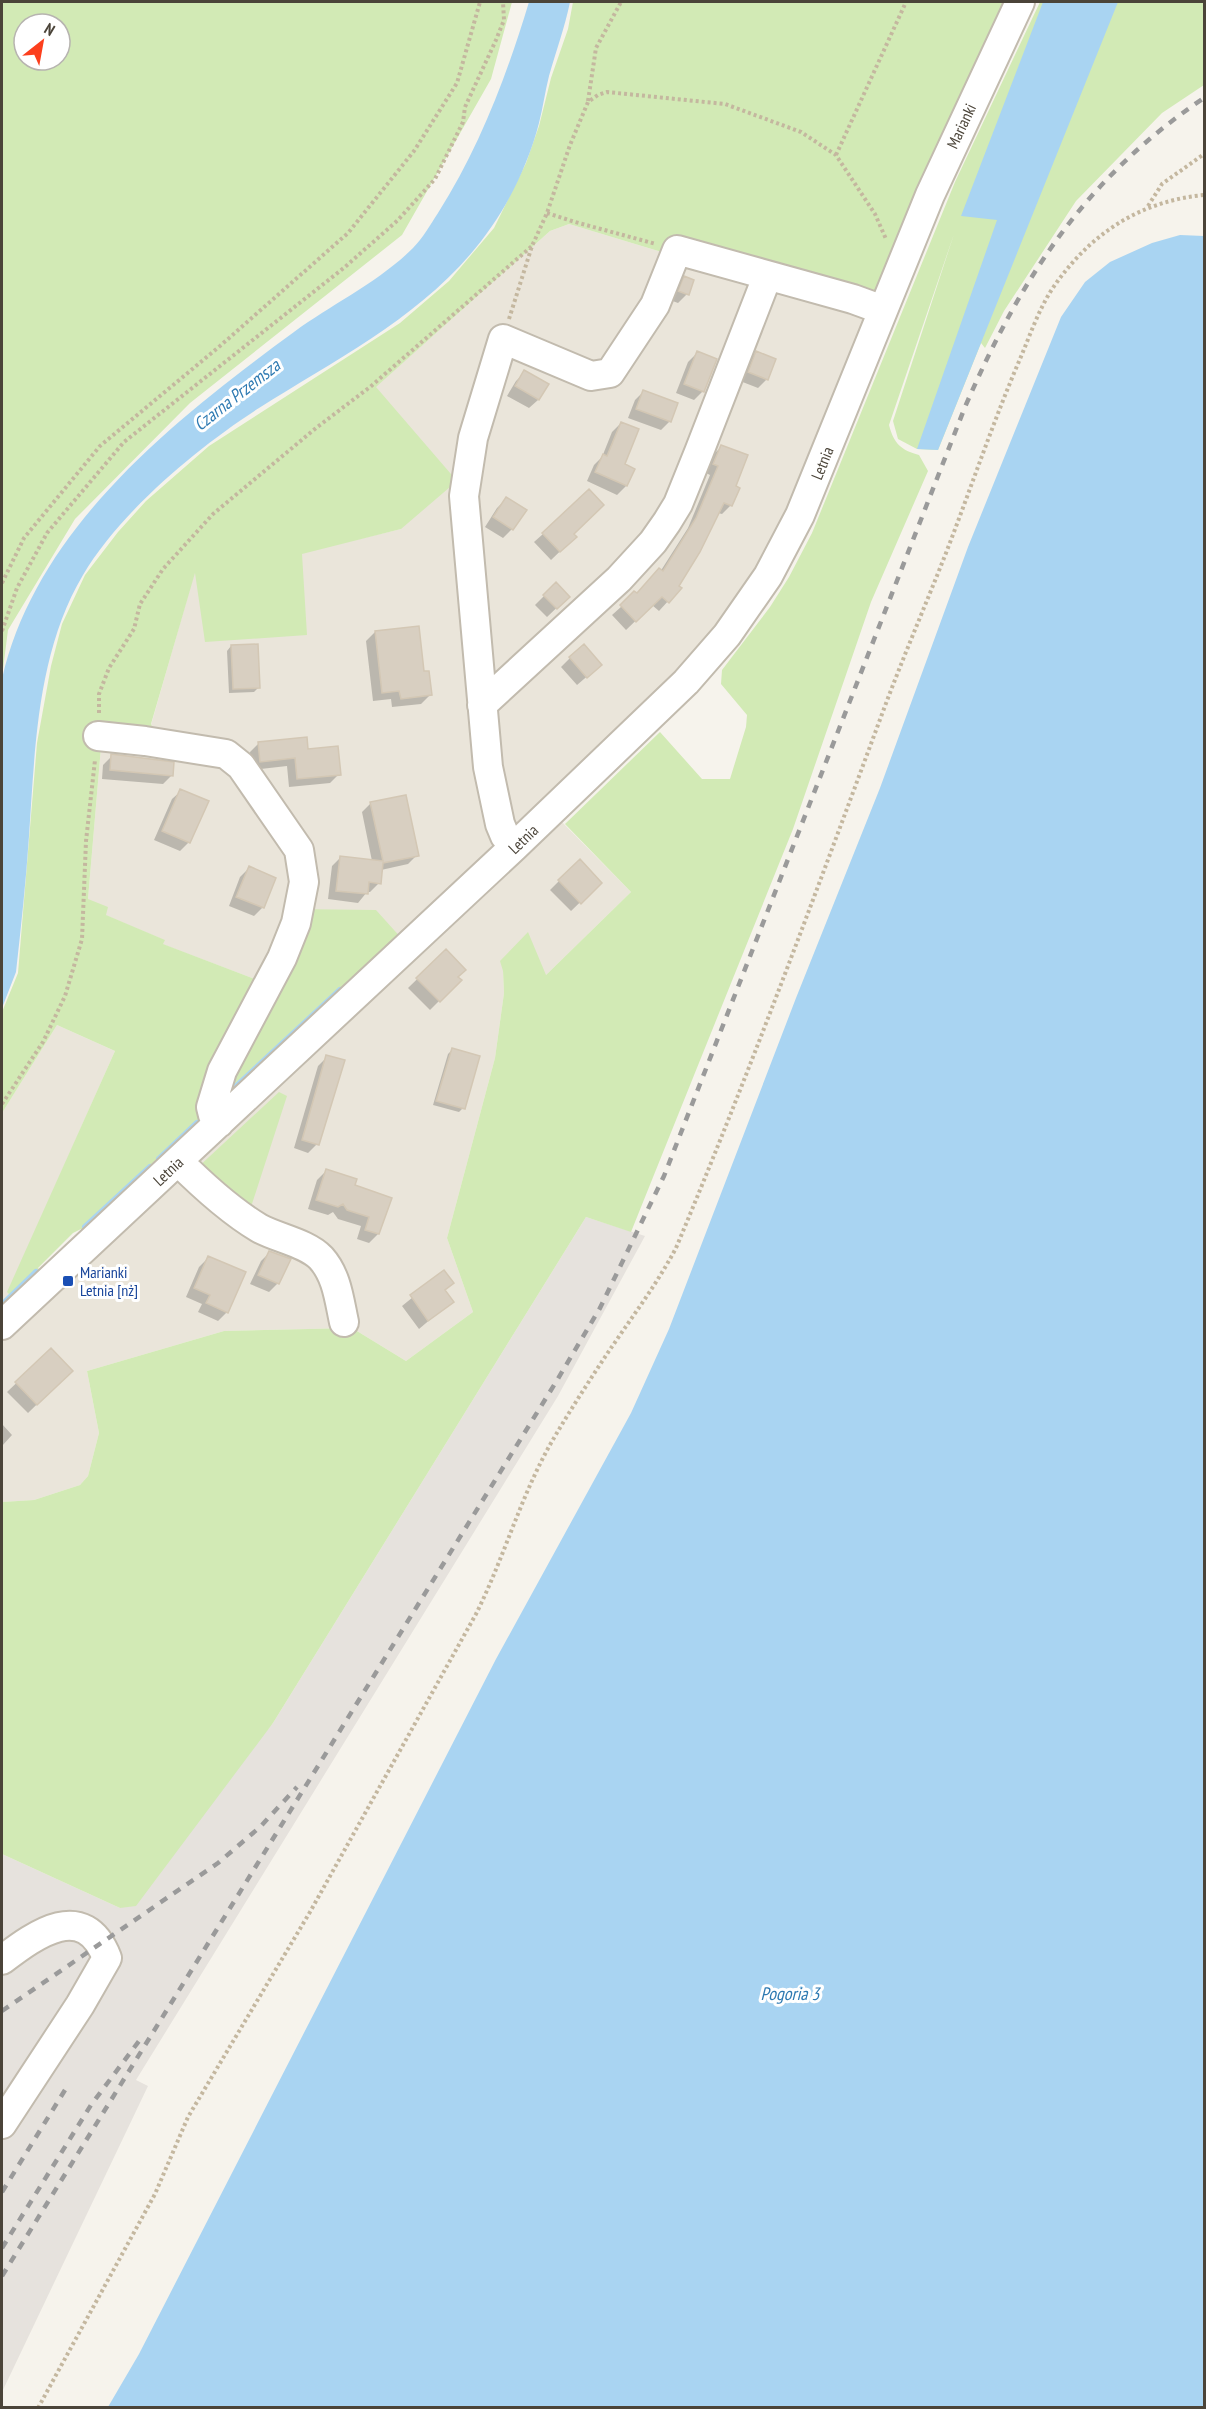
<svg xmlns="http://www.w3.org/2000/svg" width="1206" height="2409" font-family="'PT Sans Narrow',sans-serif">
<style>
.residential{fill:#eae5da}
.industrial{fill:#e6e2dd}
.green{fill:#d2eab5;fill-rule:evenodd}
.water{fill:#a9d4f2}
.shadow{fill:#0003}
.lines{fill:none;stroke-linecap:round;stroke-linejoin:round}
.stream{stroke:#a9d4f2;stroke-width:6}
.building{fill:#d8cfc1;stroke:#d3c7b4;stroke-width:1.5}
.minor-casing{stroke:#c2bbae;stroke-width:32}
.path{stroke:#c4b79f;stroke-width:4;stroke-dasharray:3 3;stroke-linecap:butt}
.minor{stroke:#fff;stroke-width:28}
.rail{stroke:#9a9a9a;stroke-width:4.5;stroke-dasharray:8 8;stroke-linecap:butt}
.transit-dot{fill:#1a4fb4;stroke:#fff;stroke-width:2}
.labels{text-anchor:middle;stroke-width:6;stroke-linejoin:round;paint-order:stroke}
.street-label{font-size:16px;fill:#4b4439;stroke:#fff}
.transit-label{font-size:16px;fill:#164399;stroke:#fff;text-anchor:start}
.water-label{font-size:18px;font-style:italic;fill:#2e7ab2;stroke:#fff}
</style>
<rect width="100%" height="100%" fill="#f6f3ec"/>
<path class="residential" d="M569,224l301,91 -81,203 -73,115 -313,307 -143,41 -98,-37 2,-4 -59,-25 -17,-16 13,-152 55,-11 -5,-11 44,-154 106,-18 100,-24 -26,-142 175,-156z
M558,818l73,74 -86,84 -42,-5 1,22 -9,65 -48,180 26,74 -67,49 -54,-33 -128,3 -137,40 12,62 -11,43 -8,9 -46,15 -32,2v-165z
M57,1025l58,26 -107,241 7,8 -13,12v-199z"/>
<path class="industrial" d="M586,1217l59,19 -87,160 -422,684 12,6 -146,306v-538l118,54 153,-185z"/>
<path class="green" d="M2,2h510l-21,77 -89,156 -212,168 -115,116 -67,111 -6,47zM24,24h36v36h-36z
M573,2h436l-139,313 -301,-91 -19,7 -174,156 81,94 -56,48 -99,25 5,81 -102,7 -10,-69 -44,151 5,12 -55,11 -13,152 20,8 -2,8 59,25 -2,4 97,37 32,-72 84,1 27,30 -317,293 -5,-4 -8,4 -35,35 5,6 -28,26 -8,-8 108,-241 -58,-26 -55,88v-101l16,-39 19,-230 14,-77 11,-42 23,-49 33,-43 28,-31 63,-55 191,-123 49,-42 45,-53 32,-65 13,-37 12,-48 17,-49z
M1040,2h164v83l-42,28 -86,88 -72,110 -19,37 -4,-5 -43,107 -21,-1 -19,-10 -5,-18 61,-187 -65,191c5,19 12,25 30,30l9,16 -57,131 -78,227 -162,403 -45,-15 -313,506 -137,183 -16,2 -118,-54v-352l32,-2 46,-15 8,-9 11,-43 -12,-62 137,-40 128,-3 54,33 67,-49 -26,-74 48,-180 9,-65 -1,-22 -3,-10 28,-29 18,43 85,-83 -66,-68 95,-92 42,47h28l16,-52 1,-12 -26,-31 1,-14 48,-63 19,-30 23,-44 143,-351z
M279,1092l8,4 -37,114 -55,-40z"/>
<path class="water" d="M529,2h41c-5,25 -14,49 -21,74 -4,16 -6,31 -10,47 -9,35 -26,73 -47,103 -57,84 -149,129 -233,182 -61,39 -139,104 -176,167 -46,77 -48,174 -54,261 -3,45 -8,91 -13,136l-14,36c-1,-77 0,-155 0,-232 0,-22 0,-44 0,-67 0,-10 -2,-20 0,-30 34,-151 173,-260 292,-347 38,-28 85,-50 119,-84 10,-10 17,-23 25,-35 41,-64 69,-138 91,-211z
M1043,2h75l-180,448 -21,-1 80,-229 -36,-4z
M1180,235l24,1v2171h-1096l31,-53 357,-695 135,-246 38,-84 127,-331 84,-210 88,-241 93,-230 24,-35 25,-20 42,-19z"/>
<path class="shadow" d="M685,278l2,16 -9,9 -8,-3 6,-13z
M697,353l6,38 -9,9 -18,-7 12,-31z
M756,353l11,26 -9,9 -18,-7 7,-19z
M525,372l22,12 -9,16 -9,8 -22,-12 9,-15z
M644,391l26,30 -9,9 -33,-12 7,-18z
M621,423l2,42 10,5 -7,16 -9,9 -30,-14 7,-16 8,-8 10,-25z
M721,447l13,40 -3,18 -9,9 -4,-1 -41,73 3,2 -21,23 -7,-6 -26,25 -14,-15 48,-43 28,-44 22,-53 -4,-2 6,-17z
M506,499l6,30 -9,9 -18,-11 12,-19z
M543,534h29l3,3 -24,23 -17,-18z
M556,584l12,13 -21,20 -12,-12z
M375,632l48,41 7,22 -9,9 -29,3 -1,-8 -18,2 -7,-60z
M231,646l27,42 -4,4 -25,1 -2,-42z
M570,658l21,15 -14,12 -16,-18z
M259,743l48,7 32,24 -9,9 -41,4 -2,-21 -36,4 -1,-18z
M112,756l60,19 -9,9 -61,-5 1,-14z
M181,791l8,51 -9,9 -26,-11 18,-41z
M371,803l46,52 -9,9 -27,6 -2,13 -9,9h-3l-9,11 -30,-4 4,-33 9,-9 31,4 -10,-49z
M249,868l14,39 -9,9 -25,-10 11,-29z
M559,881l41,2 -29,28 -21,-21z
M446,951l11,26 3,3 -30,30 -22,-22z
M452,1050l11,58 -4,4 -26,-7 15,-51z
M327,1057l-10,87 -9,9 -14,-5 24,-82z
M326,1171l62,32 -10,31 -9,9 -12,-4 4,-13 -23,-7 -5,-7 -5,3 -20,-6 9,-29z
M270,1252l8,31 -9,9 -19,-8 11,-23z
M208,1258l19,54 -9,9 -20,-9 4,-8 -16,-7 13,-30z
M444,1272l8,11 -8,8 8,10 -33,28 -17,-23z
M51,1350l20,21 -43,42 -21,-21z
M2,1424l10,11 -10,11z"/>
<g class="lines">
<path class="stream" d="M226,1096l114,-106
M159,1159l38,-36
M85,1227l65,-60
M2,1305l34,-33"/>
</g>
<path class="building" d="M684,276l10,4 -5,15 -11,-4z
M697,351l20,8 -13,33 -20,-8z
M756,351l20,8 -8,21 -20,-8z
M524,370l25,14 -10,16 -24,-14z
M643,390l35,13 -7,19 -35,-13z
M621,422l18,7 -14,35 10,5 -8,17 -32,-14 8,-18 4,2z
M721,445l27,10 -12,31 4,2 -8,18 -8,-3 -24,49 -21,34 3,2 -13,15 -7,-6 -26,25 -16,-17 14,-14 3,2 22,-25 4,3 33,-53 22,-52 -5,-2z
M589,489l15,16 -30,29 3,3 -17,15 -18,-19z
M506,497l21,13 -14,20 -20,-13z
M556,582l14,15 -13,12 -14,-14z
M419,626l5,45h5l3,24 -31,4 -2,-8 -17,2 -7,-62z
M258,644l2,44 -27,1 -2,-44z
M584,644l18,21 -15,13 -18,-21z
M307,737l1,12 30,-3 3,29 -44,4 -2,-21 -35,4 -2,-20z
M111,754l63,8 -1,14 -63,-6z
M180,789l29,12 -19,42 -28,-12z
M406,795l13,61 -36,7 -2,21 -12,-2 -1,12 -32,-3 4,-35 43,5 -13,-59z
M580,859l22,24 -21,21 -23,-24z
M249,866l27,12 -12,30 -28,-11z
M446,949l20,21 -8,7 4,3 -22,22 -24,-24z
M452,1048l28,8 -15,53 -29,-8z
M326,1055l19,5 -26,85 -17,-5z
M326,1169l31,10 -2,6 37,13 -13,36 -14,-4 4,-13 -22,-7 -4,-6 -5,3 -22,-7z
M269,1251l22,8 -12,25 -21,-9z
M208,1256l38,16 -18,41 -22,-10 4,-8 -16,-7z
M444,1270l10,13 -9,7 9,12 -26,19 -18,-26z
M51,1348l22,23 -36,34 -22,-23z"/>
<g class="lines">
<defs>
<path id="minor" d="M482,705l137,-126 34,-37 14,-20 11,-18 21,-52 68,-175
M98,736l47,5 81,13 15,12 58,84 5,32 -8,41 -14,35 -60,113 -11,36 2,8 6,8
M514,847l-9,-11 -5,-12 -12,-57 -24,-271 9,-58 30,-99 88,37 19,-3 45,-68 22,-55 176,49 30,11
M178,1161c25,25 51,49 81,67 18,10 48,15 62,30 16,18 18,41 23,64
M2,1325l512,-478 172,-165 41,-47 41,-59 32,-61 130,-320 90,-193
M2,1960c34,-26 82,-61 105,-2l-27,47 -78,119"/>
</defs>
<use href="#minor" class="minor-casing"/>
<path class="path" d="M588,101l8,-53 25,-46
M836,155l70,-153
M1148,206l14,-22 42,-30
M547,213l28,9 81,22
M509,319l23,-73 15,-33 23,-68 18,-43 10,-7 9,-3 118,12 76,28 35,23 39,59 11,25
M2,583l22,-45 76,-92 120,-100 128,-113 66,-82 43,-68 23,-81
M2,631l15,-43 30,-55 77,-91 221,-175 53,-47 37,-41 28,-57 2,-15 31,-67 8,-20 -1,-18
M99,713v-19l10,-26 25,-39 6,-25 23,-35 50,-55 103,-86 54,-41 162,-141
M2,1104l41,-62 22,-46 17,-57 4,-98 9,-81
M38,2408l117,-214 33,-77 122,-205 166,-298c28,-56 44,-116 75,-171 18,-31 38,-62 58,-92 23,-34 48,-67 67,-103 75,-179 142,-361 209,-542 19,-51 41,-102 61,-153 25,-65 47,-131 74,-194 11,-26 20,-54 37,-77 37,-51 85,-81 147,-87"/>
<use href="#minor" class="minor"/>
<path class="rail" d="M2,2011l216,-148 42,-36 37,-40
M2,2192l63,-102
M2,2248l89,-143 48,-64
M2,2276l554,-894 44,-74 64,-132 301,-769c56,-129 120,-229 239,-309"/>
</g>
<rect class="transit-dot" x="62" y="1275" width="12" height="12" rx="3"/>
<g class="labels">
<g class="street-label">
<text transform="translate(961 126) rotate(-65)" y="6">Marianki</text>
<text transform="translate(822 463) rotate(-68)" y="6">Letnia</text>
<text transform="translate(523 839) rotate(-44)" y="6">Letnia</text>
<text transform="translate(168 1171) rotate(-43)" y="6">Letnia</text>
</g>
<g class="transit-label">
<text x="80" y="1278">Marianki<tspan x="80" dy="18">Letnia [nż]</tspan></text>
</g>
<g class="water-label">
<text transform="translate(237 395) rotate(-38)" y="6">Czarna Przemsza</text>
<text x="790" y="2000">Pogoria 3</text>
</g>
</g>
<rect width="1206" height="2409" fill="none" stroke="#4b4439" stroke-width="6"/>
<g transform="translate(42 42) rotate(31)"><circle r="28" fill="#ffffff" stroke="#b7b4b0" stroke-width="1.5"/>
<path d="M0-4.5L10 22L0 15L-10 22Z" fill="#fc3f1d"/>
<text y="-9" font-size="16" font-weight="bold" text-anchor="middle" fill="#4b4439">N</text>
</g>
</svg>
